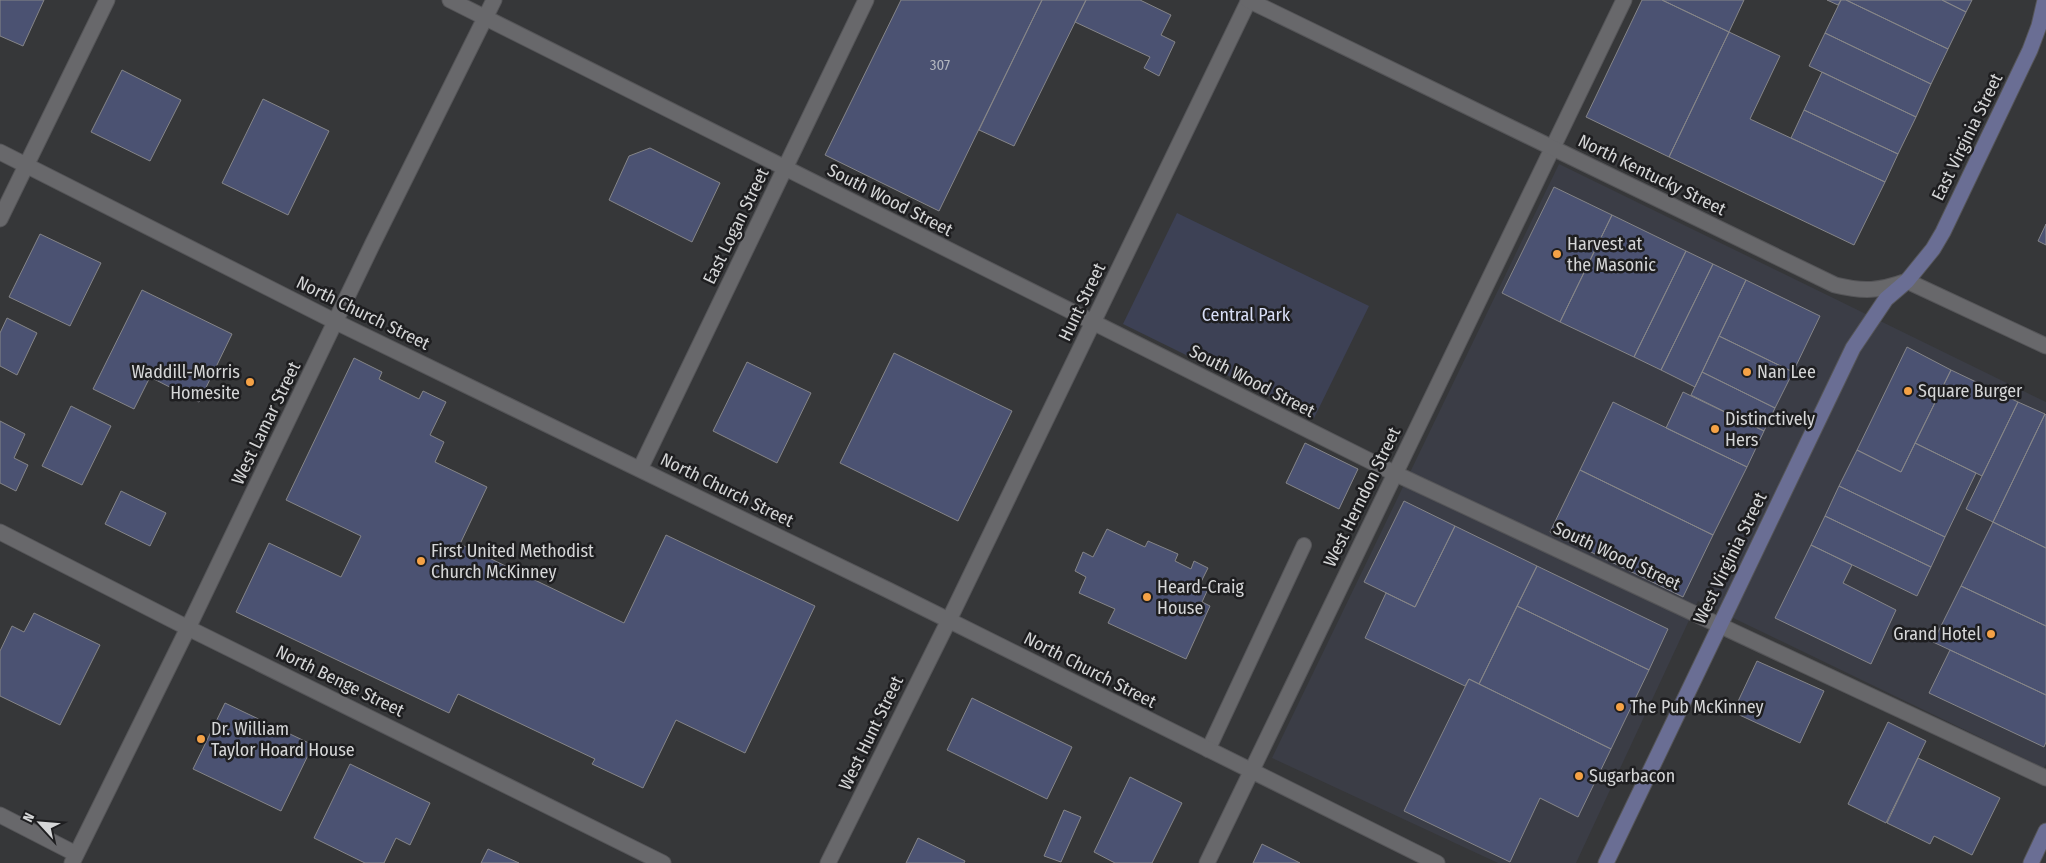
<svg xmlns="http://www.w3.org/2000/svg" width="2046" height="863" font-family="'Fira Sans Condensed',sans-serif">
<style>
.built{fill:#3b3d46}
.green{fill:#3d4155}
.building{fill:#4b5272;stroke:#858588}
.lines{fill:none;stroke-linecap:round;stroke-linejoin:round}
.service-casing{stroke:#555558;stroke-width:16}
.minor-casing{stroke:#555558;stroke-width:17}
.tertiary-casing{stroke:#555558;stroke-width:17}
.secondary-casing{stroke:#555558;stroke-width:17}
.service{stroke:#68686b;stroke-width:14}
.minor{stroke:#68686b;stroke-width:15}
.tertiary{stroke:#68686b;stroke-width:15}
.secondary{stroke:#6a6e94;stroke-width:15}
.poi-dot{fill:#f5a246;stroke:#1e1e20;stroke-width:2}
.labels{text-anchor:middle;stroke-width:5;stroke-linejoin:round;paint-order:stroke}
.number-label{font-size:15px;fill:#b2b5be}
.street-label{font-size:18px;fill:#d5d6d7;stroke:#1e1e20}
.poi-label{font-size:18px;fill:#d5d6d7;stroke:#1e1e20;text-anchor:start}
.park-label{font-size:18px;fill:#d9dff7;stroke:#1e1e20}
</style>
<rect width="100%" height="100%" fill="#363739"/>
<path class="built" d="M1559,164l487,238v362l-2,4 -346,-167 -122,262h-78l-226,-105z"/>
<path class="green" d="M1177,213l192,93 -55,112 -191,-94z"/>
<path class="building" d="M0,0h44l-21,46 -23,-10z
M901,0h141l-103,211 -114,-56z
M1042,0h44l-72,146 -35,-16z
M1086,0h54l31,15 -10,20 14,7 -16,34 -15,-8 6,-11 -75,-35z
M1642,0h20l67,32 -60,125 -83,-40z
M1662,0h82l-15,32z
M1827,0h14l-3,5z
M1841,0h5l102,49 -17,35 -106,-51z
M1846,0h96l24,12 -18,37z
M1942,0h30l-6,12z
M1729,32l51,24 -30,63 135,63 -31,63 -185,-88z
M1825,33l106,51 -15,33 -107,-51z
M122,70l59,30 -31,61 -59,-29z
M1822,72l94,45 -18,37 -94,-44z
M263,99l66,32 -41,84 -66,-32z
M1804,110l94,44 -13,28 -94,-44z
M650,148l70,35 -28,59 -83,-42 20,-44z
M1554,187l58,28 -52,107 -58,-29z
M1612,215l74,36 -52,106 -74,-35z
M2046,224v21l-8,-4z
M40,234l61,29 -31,63 -61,-29z
M1686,251l27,13 -52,106 -27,-13z
M1713,264l33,16 -51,107 -34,-17z
M1746,280l74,36 -27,56 -74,-36z
M142,290l90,44 -33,68 -49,-25 -16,32 -41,-20z
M7,318l30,15 -20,42 -17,-9v-33z
M1719,336l74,36 -18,36 -73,-36z
M1907,347l44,23 -50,102 -44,-22z
M894,353l118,58 -54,110 -118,-58z
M354,358l28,14 -3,7 40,20 4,-8 23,11 -16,33 14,7 -9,20 52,25 -27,57 164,79 42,-88 149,71 -70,147 -69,-33 -33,68 -51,-24 3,-5 -137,-65 -9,19 -213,-101 33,-69 72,34 20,-41 -75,-36z
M747,362l64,31 -34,70 -64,-32z
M1951,370l67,32 -36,74 -67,-33z
M1702,372l73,36 -11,23 -73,-36z
M1683,392l81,39 -17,36 -81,-39z
M1613,402l134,65 -34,68 -133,-65z
M2018,402l27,12 -52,108 -27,-13z
M71,406l40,20 -29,59 -40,-19z
M2045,414l1,1v133l-53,-26z
M0,421l25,13 -11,24 14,7 -12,26 -16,-8z
M1305,443l53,26 -19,40 -53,-26z
M1915,443l61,30 -31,64 -106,-51 18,-36 44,22z
M1580,470l133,65 -30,62 -133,-65z
M1839,486l106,51 -14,30 -106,-51z
M121,491l45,22 -16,33 -45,-22z
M1404,501l51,25 -40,81 -51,-25z
M1825,516l106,51 -14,29 -106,-51z
M1993,522l53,26v78l-85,-40z
M1455,526l82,40 -58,118 -10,-5 -4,7 -100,-48 21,-45 29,14z
M1107,529l38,18 3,-6 30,13 -3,7 16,8 3,-8 14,7 -9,18 9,3 -6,13 8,4 -24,53 -78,-36 7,-14 -36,-16 7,-16 -11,-6 8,-19 10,5z
M1811,545l41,20 -9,18 53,27 -25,54 -96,-46z
M1537,566l131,63 -19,41 -132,-64z
M1961,586l85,40v69l-113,-53z
M1517,606l132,64 -38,79 -132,-65z
M34,613l66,32 -40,80 -60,-29v-45l12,-25 12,6z
M1950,650l96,45v47l-2,5 -115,-54z
M1757,661l67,30 -24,52 -67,-31z
M1469,679l142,70 -33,68 -38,-19 -30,64 -106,-51z
M972,698l100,49 -25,52 -100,-49z
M225,703l88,42 -32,66 -88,-42z
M1888,722l38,19 -40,82 -38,-19z
M1918,758l82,40 -28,57 -38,-19 -4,8 -43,-21z
M350,764l80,39 -20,42 -14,-7 -12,25h-19l-51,-25z
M1130,777l52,26 -30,60h-37l-21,-11z
M1064,810l17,7 -20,45 -17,-6z
M918,838l47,23 -1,2h-58z
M1262,844l38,19h-47z
M488,849l31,14h-38z"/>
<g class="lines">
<defs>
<path id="service" d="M1208,750l96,-205"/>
<path id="minor" d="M450,0l944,473 652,305
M0,152l336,170 552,268 549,273
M0,219l107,-219
M640,469l226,-469
M0,532l188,96 475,235
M0,815l76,39
M72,863l116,-235 185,-385 121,-243
M828,863l121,-243 300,-620
M1207,863l417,-863"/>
<path id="tertiary" d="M1248,0l587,285c29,7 44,6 72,-4l139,65"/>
<path id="secondary" d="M1606,863l247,-515 33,-49 21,-18 26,-32 10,-17 87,-182 9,-24 6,-26
M2031,863l15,-32"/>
</defs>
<use href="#service" class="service-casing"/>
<use href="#minor" class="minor-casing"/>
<use href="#tertiary" class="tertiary-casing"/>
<use href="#secondary" class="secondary-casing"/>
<use href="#service" class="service"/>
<use href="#minor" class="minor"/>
<use href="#tertiary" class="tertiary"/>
<use href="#secondary" class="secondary"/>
</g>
<g class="poi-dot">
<circle cx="1557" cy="254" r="5"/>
<circle cx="1747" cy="372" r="5"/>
<circle cx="250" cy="382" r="5"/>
<circle cx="1908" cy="391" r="5"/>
<circle cx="1715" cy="429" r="5"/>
<circle cx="421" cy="561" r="5"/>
<circle cx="1147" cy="597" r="5"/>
<circle cx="1991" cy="634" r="5"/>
<circle cx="1620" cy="707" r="5"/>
<circle cx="201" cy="739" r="5"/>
<circle cx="1579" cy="776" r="5"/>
</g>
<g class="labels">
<g class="number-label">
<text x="940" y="70">307</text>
</g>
<g class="street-label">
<text transform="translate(1967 137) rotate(-64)" y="6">East Virginia Street</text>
<text transform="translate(1652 175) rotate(26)" y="6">North Kentucky Street</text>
<text transform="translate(890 200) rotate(27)" y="6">South Wood Street</text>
<text transform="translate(736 226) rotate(-64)" y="6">East Logan Street</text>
<text transform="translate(1082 302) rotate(-64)" y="6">Hunt Street</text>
<text transform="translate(363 313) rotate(26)" y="6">North Church Street</text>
<text transform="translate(1252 381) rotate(27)" y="6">South Wood Street</text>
<text transform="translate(266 423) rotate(-64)" y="6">West Lamar Street</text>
<text transform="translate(727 490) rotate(26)" y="6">North Church Street</text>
<text transform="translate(1362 497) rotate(-64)" y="6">West Herndon Street</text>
<text transform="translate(1617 556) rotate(25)" y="6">South Wood Street</text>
<text transform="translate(1730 558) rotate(-64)" y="6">West Virginia Street</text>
<text transform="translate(1090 670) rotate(27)" y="6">North Church Street</text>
<text transform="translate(340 681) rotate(26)" y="6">North Benge Street</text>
<text transform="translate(871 733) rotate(-64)" y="6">West Hunt Street</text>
</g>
<g class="poi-label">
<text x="1567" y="250">Harvest at<tspan x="1567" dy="21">the Masonic</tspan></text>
<text x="240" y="378" text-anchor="end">Waddill-Morris<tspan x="240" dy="21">Homesite</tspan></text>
<text x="1757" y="378">Nan Lee</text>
<text x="1918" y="397">Square Burger</text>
<text x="1725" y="425">Distinctively<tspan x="1725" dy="21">Hers</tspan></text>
<text x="431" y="557">First United Methodist<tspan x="431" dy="21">Church McKinney</tspan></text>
<text x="1157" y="593">Heard-Craig<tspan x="1157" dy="21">House</tspan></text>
<text x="1981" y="640" text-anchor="end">Grand Hotel</text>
<text x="1630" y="713">The Pub McKinney</text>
<text x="211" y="735">Dr. William<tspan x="211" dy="21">Taylor Hoard House</tspan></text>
<text x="1589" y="782">Sugarbacon</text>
</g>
<g class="park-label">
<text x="1246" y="321">Central Park</text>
</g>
</g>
<g transform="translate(40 823) rotate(296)" stroke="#1e1e20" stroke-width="4" paint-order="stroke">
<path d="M0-4L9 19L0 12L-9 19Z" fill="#d5d6d7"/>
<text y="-8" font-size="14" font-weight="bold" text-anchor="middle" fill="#d5d6d7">N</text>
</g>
</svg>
